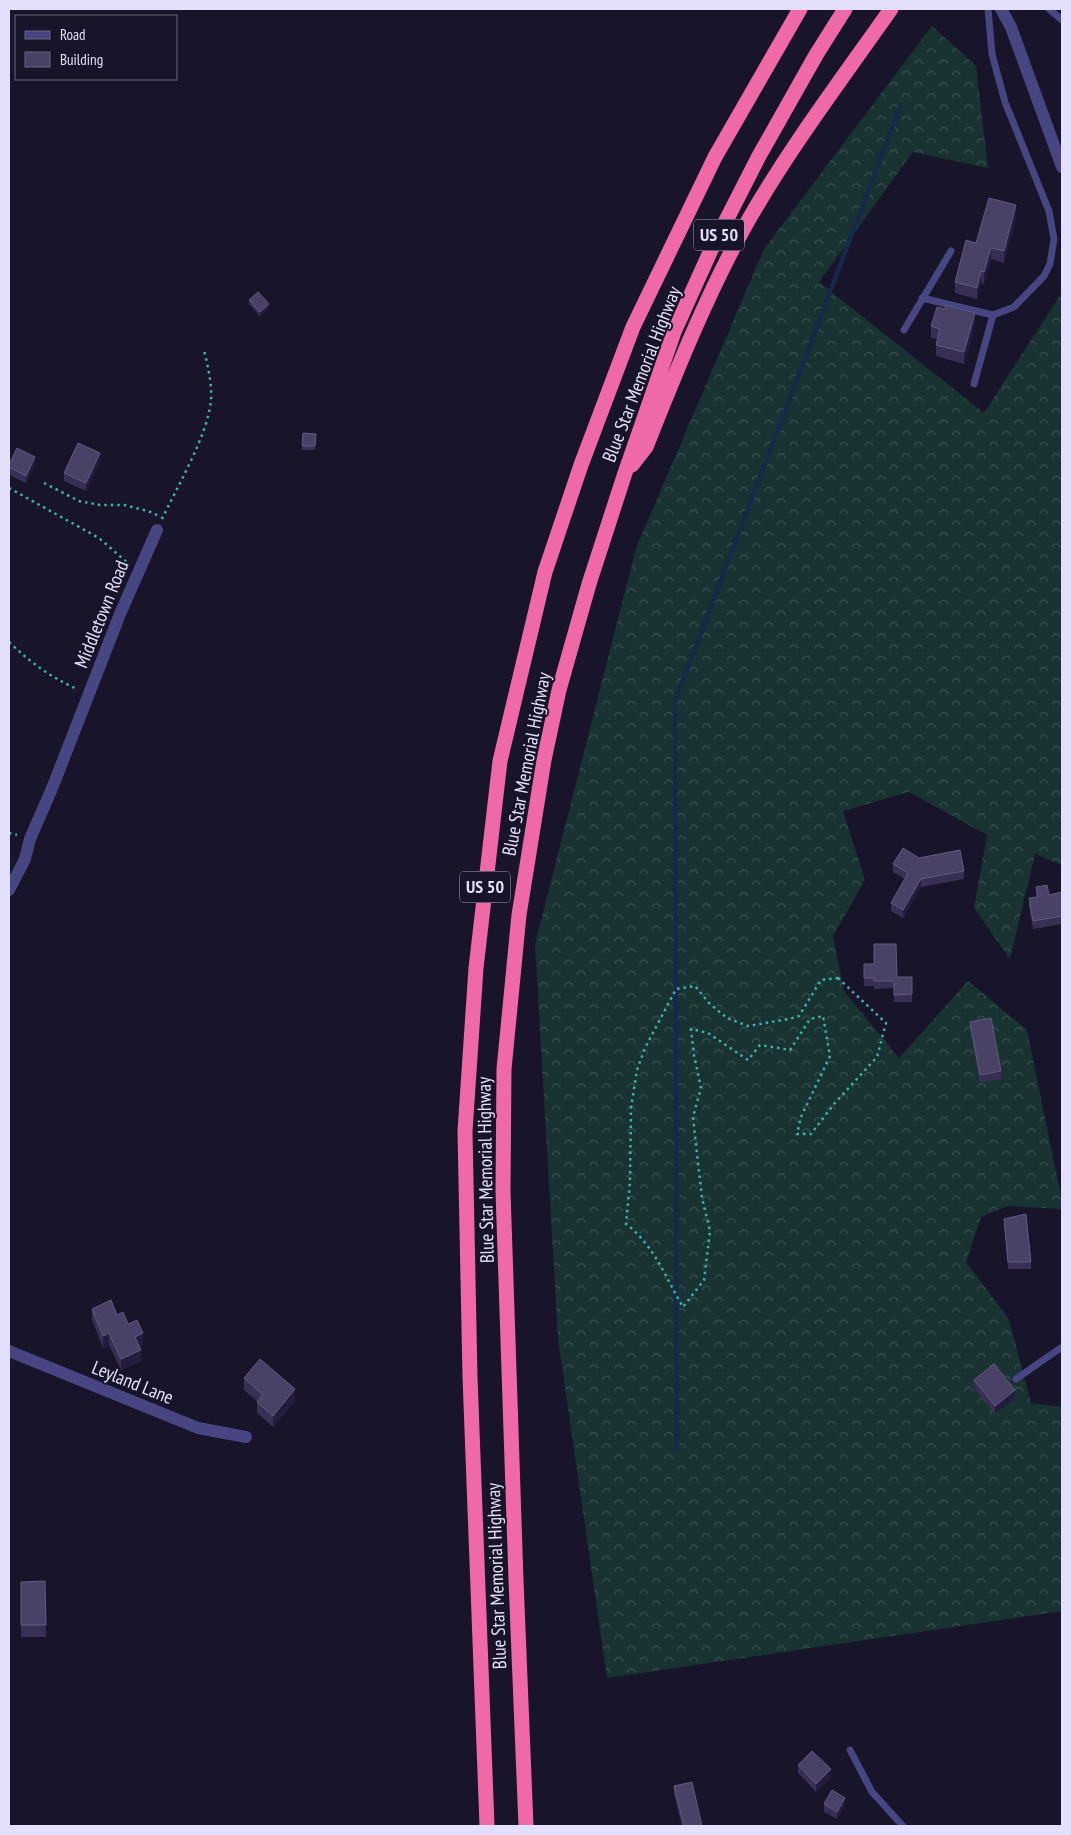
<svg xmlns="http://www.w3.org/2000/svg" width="1071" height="1835" font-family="'PT Sans Narrow',sans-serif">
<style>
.forest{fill:url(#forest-crowns)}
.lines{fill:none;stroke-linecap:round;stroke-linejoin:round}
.stream{stroke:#16294c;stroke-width:4.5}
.path{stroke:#3fb0ac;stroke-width:2.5;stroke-dasharray:2.5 4;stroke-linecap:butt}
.lane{stroke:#484583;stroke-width:7}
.street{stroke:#484583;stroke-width:12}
.highway{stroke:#ee69a6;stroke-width:15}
.wall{fill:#382f55}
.shaded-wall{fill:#231c3c}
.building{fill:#4a4266;stroke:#625b7e}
.labels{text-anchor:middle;stroke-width:4;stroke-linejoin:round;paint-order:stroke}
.shield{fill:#181429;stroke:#a7a3bc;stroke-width:1}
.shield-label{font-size:18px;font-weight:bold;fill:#e4e0fb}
.street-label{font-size:19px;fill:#e4e0fb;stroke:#181429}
</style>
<defs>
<pattern id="forest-crowns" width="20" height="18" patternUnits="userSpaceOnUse" patternTransform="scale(1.25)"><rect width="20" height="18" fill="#183332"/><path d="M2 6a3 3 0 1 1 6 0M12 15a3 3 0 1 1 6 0" fill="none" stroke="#395051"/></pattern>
</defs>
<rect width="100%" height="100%" fill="#181429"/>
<path class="forest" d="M932,26l44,40 12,102 -75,-16 -94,130 165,131 78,-121v573l-27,-11 -25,105 -36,-51 13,-73 -78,-43 -66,19 22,69 -32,56 11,55 55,67 69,-77 59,49 35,171v8l-54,-3 -27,11 -15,45 43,57 22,84 31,4v204l-455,67 -49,-339 -23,-395 101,-396 128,-299z"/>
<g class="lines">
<path class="stream" d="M677,1450l-2,-748 225,-595"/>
<path class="path" d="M44,483l35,18 21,4h24l24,6 13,6
M9,488l90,50 30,26
M162,519c15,-32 46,-84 49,-119 1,-17 -3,-33 -7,-50
M9,642c21,20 41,35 68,47
M9,833l8,2
M838,978l48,45 -9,34 -43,47 -23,30h-14l4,-17 29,-61 -7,-40 -13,3 -20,31 -30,-5 -12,15 -40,-27 -17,-4 3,26 7,33 -8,29 3,28 6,53 8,33 -6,49 -21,27c-18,-30 -28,-61 -57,-83l4,-42 1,-74 6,-38 8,-22 31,-59 19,-3 15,18 17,14 21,8 41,-7 10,-3 22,-36z"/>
<path class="lane" d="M1049,9l13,11
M922,298l71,17 21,-8 30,-31 6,-12 4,-25 -5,-28 -44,-109 -13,-48 -4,-45
M904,330l47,-79
M974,384l19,-69
M1016,1379l46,-32
M850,1750l22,42 31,34"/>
<path class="street" d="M1001,9l10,18 51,140
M9,890l16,-31 5,-20 23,-53 67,-172 37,-84
M9,1351l189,77 48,9"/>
<path class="highway" d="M632,465l14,-18c30,-75 60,-151 99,-221 43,-76 96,-146 146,-217
M487,1826l-17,-449 -5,-246 11,-163 24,-207 45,-189 36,-107 52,-138 82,-170 85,-148
M526,1826l-10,-246 -13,-389 1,-122 15,-154 25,-155 15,-70 30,-106 35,-108 50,-144 37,-82 48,-94 57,-101 29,-46"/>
</g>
<path class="wall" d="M1016,217l-12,46 -13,-4 -7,25 -3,-1 -4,16 -22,-6v-11l21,-39z
M249,300l20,7 -9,9 -11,-12z
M945,309l30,16 -11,39 -28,-8v-11l2,-6 -7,-1v-12z
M303,433l13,1 -1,16h-13z
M100,461l-14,30 -22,-10v-8z
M35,464l-9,19 -17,-8v-10z
M919,858l45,13v8l-43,8 -18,31 -12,-7v-8l14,-24 -12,-7v-8z
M1036,887l13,8 13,-3v32l-29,5 -4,-23v-8l7,-1z
M864,964h10l23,13h15v25h-18v-14l-20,1v-3h-10z
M970,1022l31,49v8l-21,4 -10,-53z
M1004,1219l27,43v7h-23z
M92,1309l25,6 11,9 15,21 -4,1 2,15 -20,9 -12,-25 -6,3 -11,-28z
M244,1378l51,23 -22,26 -16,-14v-12l-13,-11z
M974,1380l41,18 -20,16 -21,-26z
M45,1581l1,56h-25v-55z
M798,1765l33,12 -15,15 -18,-19z
M674,1786l28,40h-20l-8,-32z
M824,1804l21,1 -8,14 -13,-7z"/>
<path class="shaded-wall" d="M1016,205v12l-12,46v-12z
M991,248v11l-7,25v-12z
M981,271v12l-4,16v-11z
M269,304v3l-9,9v-4z
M975,313v12l-11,39v-12z
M100,453v8l-14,30v-8z
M35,457v7l-9,19v-7z
M921,879v8l-18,31v-8z
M109,1333v12l-6,3v-12z
M143,1333v12l-8,3v-11z
M141,1350v11l-20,9v-11z
M295,1389v12l-22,26v-11z
M1015,1390v8l-20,16v-8z
M831,1769v8l-15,15v-8z
M845,1798v7l-8,14v-7z"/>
<path class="building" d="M989,198l27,7 -12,46 -13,-3 -7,24 -3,-1 -4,17 -22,-6 11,-42 10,3z
M258,292l11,12 -9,8 -11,-12z
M946,305l29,8 -11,39 -28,-7 4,-16 -9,-3 6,-19 8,2z
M303,433l13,1 -1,12h-13z
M78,443l22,10 -14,30 -22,-10z
M17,448l18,9 -9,19 -17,-9v-2z
M903,848l16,10 41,-8 4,21 -43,8 -18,31 -12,-7 17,-30 -15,-9z
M1047,885l2,10 13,-3v24l-29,5 -4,-23 9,-1 -2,-10z
M874,944h22l1,33h15v17l-18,1v-14h-20v-3h-10v-14h10z
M991,1018l10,53 -21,4 -10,-53z
M1026,1214l5,48h-23l-4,-43z
M111,1300l6,15 6,-3 5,12 9,-4 6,13 -8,4 6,13 -20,9 -12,-26 -6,3 -11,-27z
M260,1359l35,30 -22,27 -16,-14 6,-7 -19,-17z
M994,1364l21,26 -20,16 -21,-26z
M45,1581l1,44h-25v-43z
M812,1751l19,18 -15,15 -18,-19z
M692,1782l10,44h-18l-10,-40z
M832,1790l13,8 -8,14 -13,-8z"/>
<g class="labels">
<g class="shield">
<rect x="694" y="219.5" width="50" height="31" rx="4"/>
<rect x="460" y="871.5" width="50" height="31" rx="4"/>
</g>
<g class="shield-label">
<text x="719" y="241">US 50</text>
<text x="485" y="893">US 50</text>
</g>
<g class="street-label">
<text transform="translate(641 374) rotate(-69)" y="7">Blue Star Memorial Highway</text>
<text transform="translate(101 614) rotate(-68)" y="7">Middletown Road</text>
<text transform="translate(526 764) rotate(-79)" y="7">Blue Star Memorial Highway</text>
<text transform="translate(485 1170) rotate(-91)" y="7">Blue Star Memorial Highway</text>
<text transform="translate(133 1382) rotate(22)" y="7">Leyland Lane</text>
<text transform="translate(496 1576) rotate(-92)" y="7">Blue Star Memorial Highway</text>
</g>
</g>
<rect width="1071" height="1835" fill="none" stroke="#e4e0fb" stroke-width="20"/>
<rect x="15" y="15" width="162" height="65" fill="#181429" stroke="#6a667d"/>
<rect x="25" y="31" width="25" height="8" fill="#484583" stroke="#6a667d"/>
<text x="60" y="40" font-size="15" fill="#e4e0fb">Road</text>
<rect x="25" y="52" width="25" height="15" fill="#4a4266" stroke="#6a667d"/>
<text x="60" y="65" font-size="15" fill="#e4e0fb">Building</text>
</svg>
